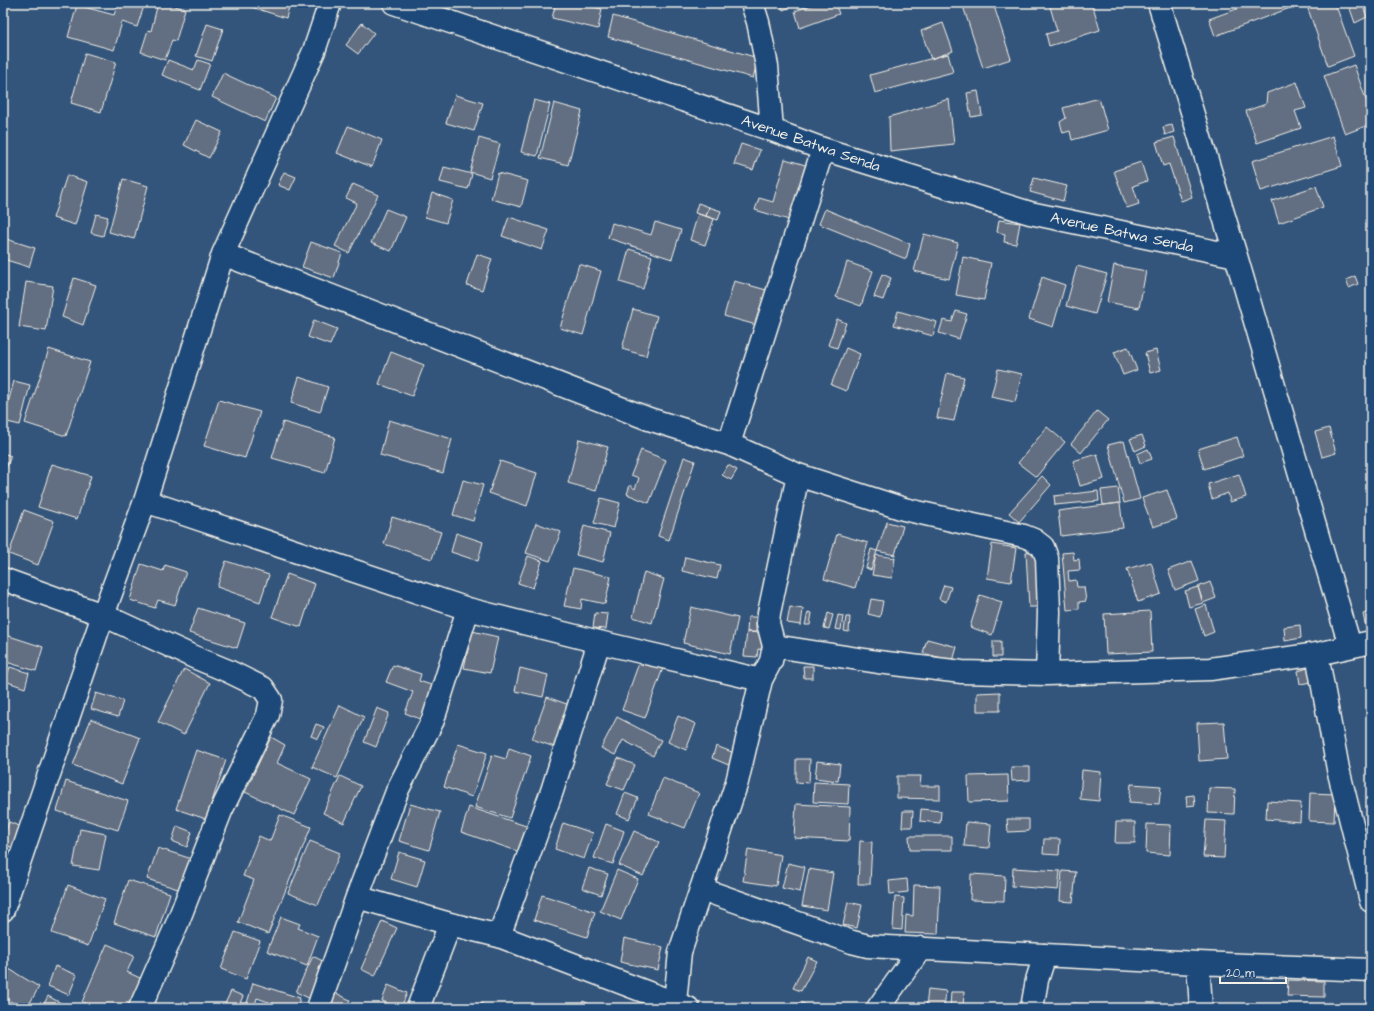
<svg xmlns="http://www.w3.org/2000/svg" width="1374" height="1011" font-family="'Architects Daughter',sans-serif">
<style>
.building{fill:#626e81;stroke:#f4f1e8}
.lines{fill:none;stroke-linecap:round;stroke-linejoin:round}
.street-casing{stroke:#f4f1e8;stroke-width:25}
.street{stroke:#1f4a7a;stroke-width:22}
.labels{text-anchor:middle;stroke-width:3;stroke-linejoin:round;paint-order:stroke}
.street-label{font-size:15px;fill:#f4f1e8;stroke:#1f4a7a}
</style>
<rect width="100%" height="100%" fill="#33557c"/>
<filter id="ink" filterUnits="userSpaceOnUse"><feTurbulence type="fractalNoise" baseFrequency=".025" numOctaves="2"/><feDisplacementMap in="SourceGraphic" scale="8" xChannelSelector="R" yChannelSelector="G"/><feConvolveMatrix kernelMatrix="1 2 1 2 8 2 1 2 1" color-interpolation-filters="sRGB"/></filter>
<g filter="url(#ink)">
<path class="building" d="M118,3h27l-8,24 -15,-5 -8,28 -46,-13 9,-32 37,10z
M158,3h7l20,6 -9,32 -4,-1 -7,20 -24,-8 7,-22 3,1z
M239,3h51l-4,15z
M556,3h20l26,6 -4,20 -46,-11z
M780,3h15l1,2 -13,5z
M817,3h18l4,11 -39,14 -5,-17z
M962,3h31l18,56 -28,9z
M1049,3h43l8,27 -51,16 -3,-12 11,-3z
M1253,3h44l1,2 -83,31 -6,-17z
M1314,3h21l19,53 -26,10 -21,-60z
M1348,3h14l5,14 -12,6z
M613,16l145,42 -5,20 -145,-41z
M362,23l12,10 -16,21 -12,-9z
M943,23l10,28 -22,8 -10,-28z
M207,24l16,5 -11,32 -16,-5z
M85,53l31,9 -15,50 -30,-9z
M948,54l5,18 -78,21 -5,-18z
M168,60l26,10 4,-10 12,4 -10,26 -38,-15z
M1354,65l17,49v10l-26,10 -21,-58z
M223,73l53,25 -11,24 -53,-25z
M1297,82l9,26 -11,3 6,17 -44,15 -11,-32 20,-7 1,-11z
M978,91l4,24 -11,2 -4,-24z
M455,95l28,8 -9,28 -28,-8z
M1099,98l9,32 -36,10 -2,-9 -7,2 -3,-11 6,-4 -3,-10z
M949,99l5,45 -64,7 -1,-34z
M534,100l16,4 -13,52 -16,-4z
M554,103l28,8 -14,54 -28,-7z
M196,120l26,12 -13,26 -25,-13z
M1172,125l2,7 -9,3 -2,-8z
M348,126l34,14 -10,27 -35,-14z
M1333,136l9,30 -81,25 -9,-30z
M1174,137l18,60 -11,4 -12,-37 -6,2 -7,-24z
M479,138l21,6 -10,34 -20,-6z
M741,144l19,6 -7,20 -19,-6z
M785,159l27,8 -16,55 -41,-12 4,-12 14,4z
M1141,162l6,19 -14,5 6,18 -12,4 -13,-37z
M444,167l28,7 -4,15 -28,-7z
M284,172l12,5 -6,13 -12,-5z
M498,173l30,8 -7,26 -30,-8z
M67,175l21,7 -13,43 -22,-7z
M1034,178l33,8 -4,15 -33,-9z
M123,179l25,7 -14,53 -25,-7z
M353,184l25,11 -29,58 -14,-7 22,-43 -11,-5z
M1316,186l7,21 -44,16 -7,-22z
M432,193l21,7 -7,23 -21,-6z
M698,203l11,4 -3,9 -11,-3z
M709,207l12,4 -3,9 -12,-4z
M386,209l20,8 -15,34 -20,-8z
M825,209l85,35 -4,15 -87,-35z
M96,214l12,3 -5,19 -12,-3z
M698,214l16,5 -9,26 -15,-5z
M509,217l40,13 -7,20 -40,-14z
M999,220l21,3 -4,21 -12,-2 1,-8 -8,-2z
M655,222l26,8 -9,29 -64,-21 4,-15 39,12z
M924,234l34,9 -9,36 -35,-8z
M3,238l32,10 -6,19 -26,-8z
M311,242l31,11 -8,25 -32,-11z
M629,249l23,7 -9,33 -23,-7z
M477,254l15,5 -10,31 -15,-5z
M963,257l28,6 -7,37 -28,-5z
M847,262l26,9 -12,35 -25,-9z
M579,264l22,7 -18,64 -23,-7z
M1114,265l32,6 -7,37 -32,-6z
M1077,266l30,8 -12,40 -29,-8z
M882,274l9,4 -8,22 -9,-3z
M1355,276l3,8 -9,4 -3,-8z
M1042,277l23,8 -12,42 -24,-8z
M74,278l22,7 -13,40 -21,-8z
M734,281l36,10 -10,35 -36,-10z
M26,282l27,4 -7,45 -27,-4z
M633,309l24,7 -11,40 -24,-7z
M898,311l39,11 -4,14 -39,-11z
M956,311l11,3 -8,25 -20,-6 4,-13 9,2z
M837,319l9,4 -9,25 -9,-3z
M314,320l23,9 -7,16 -22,-8z
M1128,347l9,23 -14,5 -9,-23z
M846,348l14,6 -14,37 -15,-6z
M49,349l41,13 -24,74 -41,-13z
M1156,350l5,20 -11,3 -5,-20z
M391,352l33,13 -12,31 -33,-12z
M998,369l24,5 -7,28 -24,-5z
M947,373l17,4 -10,44 -17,-3z
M299,377l29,10 -8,25 -29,-9z
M14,381l16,4 -10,40 -17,-4z
M219,400l41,12 -15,46 -41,-12z
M1097,411l11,9 -27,33 -10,-9z
M389,420l63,19 -9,34 -63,-18z
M283,422l52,15 -10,36 -53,-15z
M1047,427l18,15 -29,35 -18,-14z
M1329,428l7,25 -14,4 -7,-25z
M1142,435l4,11 -11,5 -5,-12z
M1237,437l6,19 -39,13 -6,-20z
M579,439l29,8 -12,44 -28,-8z
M1124,441l16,58 -16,4 -16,-58z
M1148,449l4,10 -12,4 -3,-9z
M641,450l25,10 -17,43 -22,-9 3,-9 5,4 4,-11 -8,-3z
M3,453l8,3 -8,20z
M1097,454l7,25 -24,7 -7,-25z
M684,457l11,4 -26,79 -11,-4z
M500,461l37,12 -10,33 -38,-13z
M52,464l39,12 -14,43 -39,-12z
M728,465l9,5 -6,10 -9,-5z
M1239,474l7,23 -16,5 -2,-9 -16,6 -4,-15z
M1042,476l9,9 -32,37 -10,-9z
M463,480l20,5 -10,36 -20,-6z
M1118,488l2,15 -17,2 -2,-15z
M1167,490l10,29 -24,8 -11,-29z
M1098,491l1,10 -44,4 -1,-9z
M601,498l19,5 -6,25 -20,-5z
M1120,503l3,25 -62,8 -3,-25z
M24,510l30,11 -16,44 -29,-11z
M392,517l49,15 -9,27 -48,-15z
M887,522l16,4 -8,29 -18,-4z
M536,523l25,9 -11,29 -24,-8z
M584,526l26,7 -7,29 -27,-7z
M456,533l27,9 -5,19 -27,-9z
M837,534l31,9 -13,45 -31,-9z
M992,544l24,4 -5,34 -24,-4z
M871,549l6,2 -6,19 -5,-2z
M1040,551l2,56h-13l-3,-55z
M1073,552l1,8 5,-1 1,11 -12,1 1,10 7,-1 1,7h7l2,14 -7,1v7l-12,1 -5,-57z
M876,555l19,3 -3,20 -20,-3z
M528,556l14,5 -9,27 -15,-5z
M685,557l35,8 -3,14 -35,-8z
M226,561l43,14 -9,27 -43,-15z
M1192,561l7,20 -24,9 -7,-20z
M1151,562l10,32 -23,8 -11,-33z
M141,564l22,7 2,-6 21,7 -11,33 -17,-5 -3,8 -25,-8z
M573,568l38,9 -6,27 -23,-5 -1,10 -17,-3z
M644,572l20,7 -12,44 -19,-6z
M287,574l28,10 -14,43 -29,-10z
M1210,582l6,16 -13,5 -5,-16z
M944,585l7,2 -5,15 -7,-3z
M1198,587l5,16 -14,4 -4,-16z
M980,595l22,7 -10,33 -22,-8z
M871,599l12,2 -3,16 -12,-3z
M1206,605l8,27 -10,4 -9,-27z
M691,607l47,11 -8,36 -47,-11z
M790,607l13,2 -2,16 -14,-2z
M198,608l47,15 -8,25 -48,-15z
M1150,611l2,41 -46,2 -2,-40z
M808,612l4,1 -2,12h-5z
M1371,612v15l-5,1 -3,-14z
M595,613l13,1 -2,15 -13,-1z
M828,613l5,2 -4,14 -5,-1z
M838,615l5,1 -2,14 -6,-1z
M748,617h8v15h-9z
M846,617h4l-1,15 -5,-1z
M1300,625l1,13 -16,3 -1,-14z
M472,631l26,6 -8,36 -26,-5z
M747,632l19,1 -1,17 -7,-1 -1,8 -13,-1z
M9,636l34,11 -7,24 -33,-10v-6z
M927,639l30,8 -4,14 -30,-8z
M993,641h8v16h-8z
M640,660l23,8 -18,50 -23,-8z
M393,665l28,9 -2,7 21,7 -12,34 -23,-9 8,-21 -27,-10z
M803,666h10v12h-9z
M10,667l19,6 -4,15 -20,-7z
M520,668l28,7 -5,22 -28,-6z
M1308,668l3,14 -11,2 -2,-13z
M184,669l26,14 -26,52 -26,-13z
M1000,692v19h-23v-18z
M96,693l27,8 -5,16 -27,-8z
M547,697l28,10 -15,42 -28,-10z
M340,705l24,12 -27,61 -25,-11z
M377,708l12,5 -13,34 -12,-5z
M678,716l18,8 -10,26 -18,-8z
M617,717l44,23 -8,16 -30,-16 -8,15 -14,-7z
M91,719l49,19 -18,46 -49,-19z
M1224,722l3,37 -28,2 -2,-38z
M316,724l8,3 -6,12 -7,-3z
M271,737l14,8 -8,18 34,16 -17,36 -49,-23z
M458,744l29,9 -15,44 -28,-10z
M716,746l21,8 -6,12 -19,-8z
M509,748l22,8 -21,62 -35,-11 17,-52 14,4z
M196,750l30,10 -20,59 -30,-10z
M618,758l17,7 -11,25 -17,-6z
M796,759h14l-1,24 -13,-1z
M817,761l23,3 -2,17 -23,-3z
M1011,767h19v13l-18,1z
M1082,770l19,2 -2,29 -19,-2z
M1008,775l1,26 -40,1 -1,-26z
M340,776l21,10 -17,37 -21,-10z
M897,776h24l-1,10h20v13l-43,-1z
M663,778l36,15 -14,35 -36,-14z
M66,781l62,20 -10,29 -61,-19z
M814,782l35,2 -1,20 -35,-2z
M1131,784l30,2 -2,18 -30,-2z
M1209,788l26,1 -1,25 -26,-1z
M625,793l13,5 -9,21 -12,-5z
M1310,793l25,1 -1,28 -25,-1z
M1194,795l1,10 -8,1 -1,-10z
M1267,801l34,2 -1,19 -34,-3z
M410,804l30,8 -11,38 -30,-9z
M796,804l54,3 -1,34 -55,-3z
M469,807l60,20 -9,25 -59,-20z
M921,809l20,2 -1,12 -20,-2z
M903,811h10l-1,16h-10z
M280,815l31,12 -43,107 -30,-12 16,-42 -11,-4 16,-40 11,5z
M1007,819h22v12l-21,1z
M1206,820l20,1 -2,37 -21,-1z
M9,822l15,6 -8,21 -13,-5v-12l2,1z
M966,822l25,2 -2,24 -25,-2z
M1116,822h19v21h-20z
M563,823l30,10 -9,26 -29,-10z
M606,824l18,7 -11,33 -19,-6z
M1147,824l24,1 -1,30 -24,-2z
M177,826l15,6 -5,15 -15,-6z
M80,829l26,5 -7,36 -26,-4z
M634,831l25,11 -16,34 -24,-11z
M909,836h43v14h-42z
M1044,839h16l-1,16 -16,-1z
M310,841l30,12 -22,52 -30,-12z
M860,841l12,1 -2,42h-12z
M158,848l40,13 -11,31 -40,-13z
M748,849l33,6 -5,31 -33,-5z
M3,850l9,3 -9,28z
M399,852l26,8 -8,27 -26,-8z
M788,863l17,4 -5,25 -18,-4z
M589,868l19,6 -7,21 -19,-7z
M1013,868l47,3 -2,19 -46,-4z
M809,869l24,4 -6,37 -25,-4z
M617,870l21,9 -17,41 -21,-9z
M1062,871l14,1 -3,30 -13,-1z
M971,874l34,2 -1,25 -34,-1z
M907,879l1,13 -18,2 -1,-13z
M128,880l42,13 -14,44 -42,-14z
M68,885l37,14 -17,47 -36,-13z
M914,885l26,1 -2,48 -33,-1 1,-18 7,1z
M542,895l53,17 -8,25 -53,-17z
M895,897l9,1 -2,32 -9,-1z
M848,902l14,3 -5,23 -14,-3z
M281,917l19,7 -2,4 20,8 -11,30 -40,-15z
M382,921l15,7 -22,48 -14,-7z
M235,932l25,9 -14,38 -25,-10z
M624,938l39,9 -5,23 -38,-8z
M107,944l27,12 -7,16 15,7 -13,29h-3l-9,-4 -1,4h-20l-14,-6z
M313,956l19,10 -17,35 -19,-9z
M808,957l9,4 -16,30 -8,-3z
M55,966l22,9 -8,20 -21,-9z
M9,969l30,18 -12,21h-5l-19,-11v-17z
M1288,980l36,1v16l-37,-1z
M253,983l47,15 -3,10h-11l-29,-10 -2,7 -8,-2z
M388,985l19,8 -6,15 -19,-7z
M928,989l18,2 -2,17h-18z
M231,991l12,5 -5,12h-15z
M951,992h13l-1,16h-13z
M336,993l14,7 -4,8h-18z
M48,996l20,11v1h-26z
M583,1001l15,7h-18z
M800,1002l12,6h-15z
M480,1003l10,5h-13z
M1073,1003l14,1 -1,4h-14z
M258,1004l13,4h-14z"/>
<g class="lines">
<defs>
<path id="street" d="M394,3l378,127 51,19 207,64 206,43
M752,3l6,19 9,44 5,64
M1159,3l77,253 114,390
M223,254l426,165 80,25 69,31 106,34 65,15 55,12 10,4 9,7 4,11 2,54 -2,62
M729,444l94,-295
M145,501l323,108 131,33 162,38
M3,579l100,36 91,42 34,14 35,17 8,12 -3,15 -47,96 -44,113 -37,84
M774,646l104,16 84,10 85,2 163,-5 107,-15 54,-12
M1317,654l21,115 33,132
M701,889l151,53 16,4 330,17 173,7
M357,897l93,27 49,12 189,72
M3,910l100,-295 42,-114 78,-247 91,-203 16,-48
M499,936l53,-145 47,-149
M1198,963l3,45
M318,1008l39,-111 41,-108 35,-69 35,-111
M418,1008l32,-84
M673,1008l2,-6 5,-50 57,-170 24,-102 10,-19 3,-15 -6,-23 1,-10 29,-138
M878,1008l43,-60
M1032,1008l5,-28 8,-25"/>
</defs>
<use href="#street" class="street-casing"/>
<use href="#street" class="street"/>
</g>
</g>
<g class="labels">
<g class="street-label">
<text transform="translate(811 143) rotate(19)" y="5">Avenue Batwa Senda</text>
<text transform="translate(1122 232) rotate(12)" y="5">Avenue Batwa Senda</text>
</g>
</g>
<rect width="1374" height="1011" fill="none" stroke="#1f4a7a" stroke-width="16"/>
<rect x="8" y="8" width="1358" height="995" fill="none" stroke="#f4f1e8" stroke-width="1.5" filter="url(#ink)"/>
<path d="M1220 977v6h66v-6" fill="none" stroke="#f4f1e8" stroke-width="2"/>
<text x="1226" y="977" font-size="12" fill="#f4f1e8" stroke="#1f4a7a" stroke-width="3" paint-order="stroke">20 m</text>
</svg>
